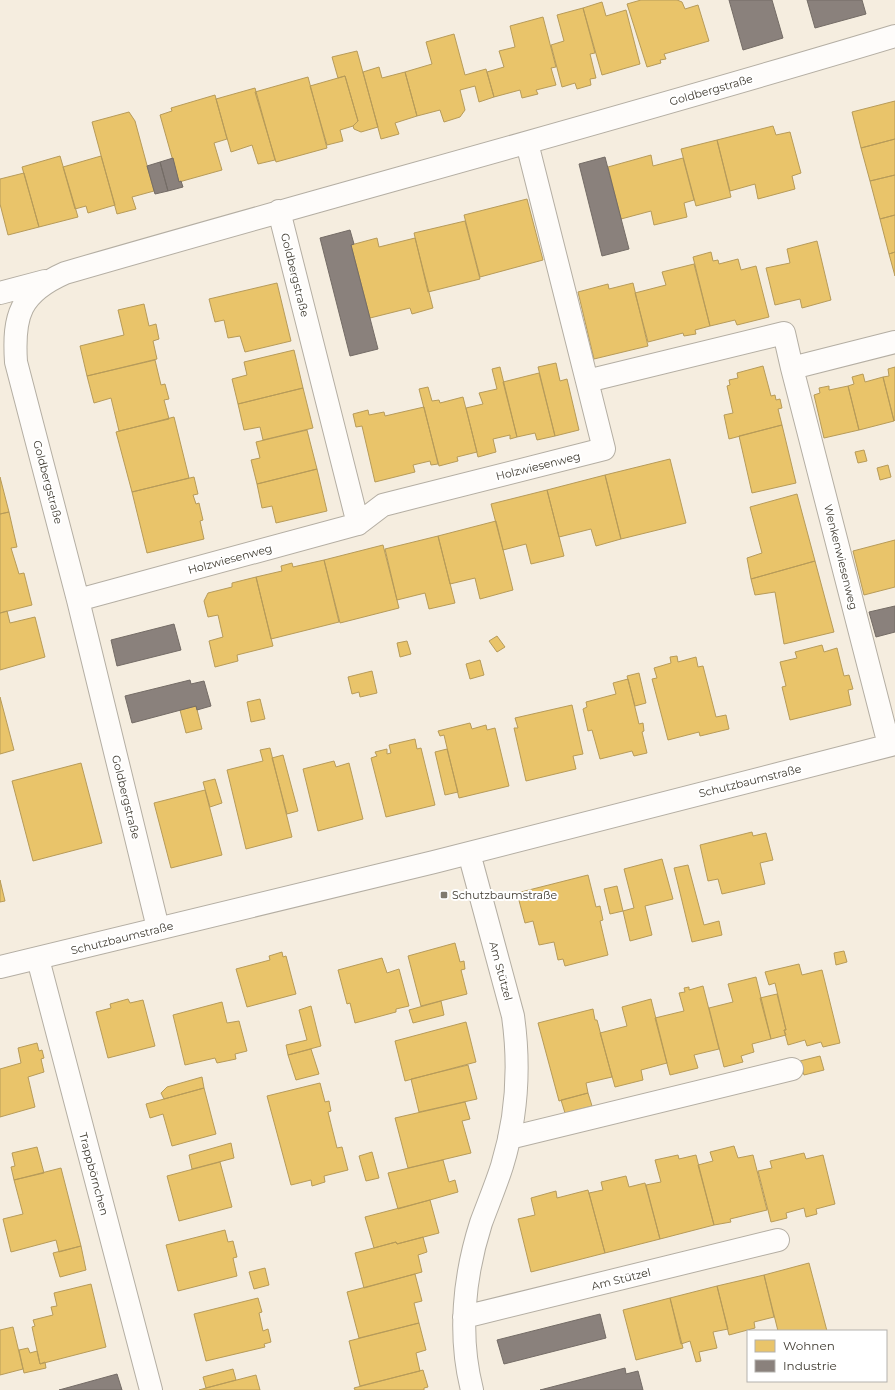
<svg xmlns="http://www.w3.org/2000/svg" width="895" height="1390" font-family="Montserrat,sans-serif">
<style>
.homes{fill:#e9c46a;stroke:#b79b59}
.industry{fill:#8a817c;stroke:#746c66}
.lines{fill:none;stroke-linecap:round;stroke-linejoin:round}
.minor-casing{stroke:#b4aea3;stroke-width:24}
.minor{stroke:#fefcfa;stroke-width:22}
.poi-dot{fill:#807a6f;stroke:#fff;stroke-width:1.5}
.labels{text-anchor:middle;stroke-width:4;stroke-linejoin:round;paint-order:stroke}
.street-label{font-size:11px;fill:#413c32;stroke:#fff}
.poi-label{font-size:11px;fill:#413c32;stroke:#fff;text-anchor:start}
</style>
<rect width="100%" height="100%" fill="#f5eddf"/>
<path class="homes" d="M641,0h36l5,2 3,7 13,-4 11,36 -45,13 2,5 -6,1 1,3 -14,4 -20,-63z
M602,2l4,14 20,-6 14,54 -38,11 -19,-67z
M583,8l12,45 -5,1 6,24 -6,1 1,6 -14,4 -2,-6 -13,4 -11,-42 13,-4 -7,-26z
M543,17l13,50 -5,1 5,17 -20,5 2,4 -16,4 -2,-8 -26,7 -7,-25 17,-5 -5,-16 16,-4 -5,-21z
M454,34l11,41 21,-6 8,28 -15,5 -4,-16 -15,4 5,20 -5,7 -16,5 -4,-12 -23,6 -12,-44 27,-8 -6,-22z
M357,51l21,76 -17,5 -7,-3 -1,-3 5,-5 -13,-45 -7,2 -6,-21z
M379,67l3,11 23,-6 12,44 -22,7 4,11 -18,5 -18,-67z
M345,76l13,45 -5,5 -13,4 3,11 -16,4 -17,-59z
M308,77l19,71 -51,14 -21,-70z
M255,88l20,72 -17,4 -6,-19 -21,7 -15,-53z
M215,95l12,44 -13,4 8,27 -43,12 -19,-67 12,-4 -1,-3z
M895,101v38l-34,9 -9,-36z
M129,112l6,9 19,70 -22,6 4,12 -19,5 -25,-92z
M773,126l3,9 14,-3 11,41 -9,3 3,13 -37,10 -3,-15 -25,7 -13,-51z
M895,139v36l-25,6 -9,-33z
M717,140l14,57 -35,9 -15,-57z
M651,155l2,11 30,-8 11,42 -10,3 3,14 -33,8 -3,-14 -30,8 -13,-52z
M60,156l18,61 -39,10 -17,-60z
M101,156l14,49 -27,8 -2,-7 -11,3 -12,-42z
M24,173l15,54 -31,8 -8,-31v-25z
M895,175v40l-15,4 -10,-38z
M527,199l16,61 -63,17 -16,-62z
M895,215v37l-6,2 -9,-35z
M465,221l15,58 -52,13 -14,-59z
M377,238l2,9 36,-9 18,70 -21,6 -2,-6 -40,10 -19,-73z
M817,241l14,59 -29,8 -2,-9 -25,6 -9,-37 24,-5 -3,-14z
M711,252l2,9 5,-1 1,4 19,-5 3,11 15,-4 13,51 -32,8 -2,-5 -25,6 -17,-69z
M895,252v24l-6,-22z
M694,264l16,62 -15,4 1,4 -12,2 -1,-3 -35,9 -13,-49 31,-8 -4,-13z
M277,283l14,58 -46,11 -5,-16 -12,2 -4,-18 -9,2 -6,-23z
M633,283l15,63 -54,13 -16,-67 30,-8 1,5z
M144,304l5,22 7,-2 3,15 -6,2 4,18 -70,17 -7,-30 44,-11 -6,-25z
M294,350l9,38 -65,16 -6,-25 15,-4 -3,-13z
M155,360l6,25 4,-1 4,15 -5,1 5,19 -50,12 -8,-33 -17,5 -7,-27z
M556,363l4,18 7,-2 12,51 -24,6 -17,-69z
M763,366l8,30 4,-1 1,5 4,-1 2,9 -4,1 4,16 -53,14 -5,-24 9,-2 -6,-27 3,-1 -1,-5 9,-2 -1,-5z
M500,367l17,70 -7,2v-4l-17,4 3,13 -18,5 -12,-49 17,-4 -4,-11 18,-4 -5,-20z
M895,367v53l-1,1 -11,-44 6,-1 -1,-7z
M539,373l16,63 -18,4 -2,-7 -18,4 -14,-55z
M863,374l2,8 18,-5 11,44 -35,9 -11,-44 6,-2 -2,-7z
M829,386v4l19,-4 11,44 -35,8 -10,-43 6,-2 -1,-5z
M428,387l4,14 7,-1 1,3 23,-6 14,55 -20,5 1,4 -19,5 -20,-77z
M303,388l10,40 -50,12 -3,-13 -16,3 -6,-26z
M424,407l14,57 -7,1 -1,-4 -17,4 2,7 -40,10 -13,-56 -6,1 -3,-13 15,-4 1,5 15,-3 1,4z
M174,417l15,61 -57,14 -16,-60z
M782,425l14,58 -44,10 -13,-57z
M307,430l10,39 -60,15 -6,-24 9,-2 -4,-16z
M864,450l3,11 -9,2 -3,-11z
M670,459l16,64 -65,16 -16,-64z
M888,465l3,12 -11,3 -3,-12z
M317,469l10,42 -51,12 -4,-17 -10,2 -5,-24z
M605,475l16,64 -25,7 -5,-17 -32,8 -12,-47z
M0,477l9,35 -9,2z
M194,477l4,17 -5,1 3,9 3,-1 4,17 -3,1 4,18 -57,14 -15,-61z
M547,490l17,66 -33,8 -5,-20 -23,6 -12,-46z
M797,494l18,67 -64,18 -4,-21 15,-5 -12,-46z
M9,512l8,35 -6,1 8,26 5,-1 8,32 -32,8v-99z
M496,521l17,69 -33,9 -5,-21 -25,6 -12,-48z
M438,536l17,67 -26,6 -4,-16 -28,7 -12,-51z
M895,540v47l-31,8 -11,-44z
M383,545l16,63 -59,15 -16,-63z
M324,560l15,62 -68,17 -15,-62 26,-6 -1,-5 11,-3 1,4z
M815,561l19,71 -50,12 -9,-52 -20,3 -4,-16z
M256,577l17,69 -36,9 1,6 -23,6 -6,-26 14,-4 -5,-22 -10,2 -4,-16 4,-8 24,-6v-4z
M7,611l3,12 25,-6 10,40 -45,13v-57z
M497,636l8,11 -8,5 -8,-11z
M407,641l4,13 -11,3 -3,-14z
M822,645l2,7 13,-4 7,28 5,-1 4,14 -5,1 3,15 -61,15 -8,-33 4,-1 -6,-24 17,-4 -2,-6z
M677,656l1,6 18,-5 2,10 5,-1 13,51 10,-2 3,14 -29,7 -1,-4 -31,8 -16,-61 5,-1 -3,-10 17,-5 -1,-6z
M480,660l4,15 -14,4 -4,-15z
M372,671l5,22 -17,4 -1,-5 -7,2 -4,-17z
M639,673l7,30 -11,3 -8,-30z
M628,679l11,45 4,-1 1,8 -2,1 5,21 -13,3 -2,-5 -32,8 -8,-29 -4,1 -5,-22 4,-2 -1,-5 30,-8 -3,-11z
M0,697l14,53 -14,4z
M260,699l5,20 -14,3 -4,-20z
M572,705l11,49 -10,2 3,13 -50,12 -12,-53h4l-3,-10z
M196,706l6,23 -16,4 -6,-23z
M470,723l2,6 14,-4 1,5 8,-2 14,58 -50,12 -15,-63 -4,1 -2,-5z
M415,739l2,10 4,-1 14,57 -49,12 -15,-59 6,-2 -2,-4 12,-3v5l4,-1 -2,-8z
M270,748l22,89 -46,12 -19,-79 36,-9 -3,-11z
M447,749l11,43 -13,3 -10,-43z
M283,755l15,56 -11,3 -15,-56z
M334,761l2,6 13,-4 14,56 -45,12 -15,-62z
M81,763l21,80 -69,18 -21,-80z
M215,779l7,24 -12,4 -7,-25z
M205,790l17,65 -51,13 -17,-65z
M752,832l1,4 13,-3 7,27 -13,3 5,21 -43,10 -4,-15 -10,2 -8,-36z
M662,859l11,40 -28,7 7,29 -22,6 -7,-30 11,-3 -10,-39z
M688,865l16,60 15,-4 3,14 -30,7 -18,-74z
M588,875l8,32 4,-1 3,14 -3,1 8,34 -43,11 -2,-7 -5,1 -4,-18 -15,3 -6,-24 -8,2 -8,-30z
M0,880l5,21 -5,1z
M617,886l6,25 -13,3 -6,-25z
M455,943l5,19 4,-1 1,8 -4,1 6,24 -46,12 -13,-50z
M844,951l3,11 -11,3 -2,-12z
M282,952l1,5 3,-1 10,38 -49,13 -11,-38 34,-9 -1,-4z
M382,958l5,15 12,-4 10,37 -13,3v3l-41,11 -5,-20 -3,1 -9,-34z
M799,964l3,11 20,-5 18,73 -17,4 -2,-5 -14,4 -2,-6 -17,5 -4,-15h2l-11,-47 -6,2 -4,-13z
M756,977l15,62 -19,5 2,8 -13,4 2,6 -19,5 -15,-59 24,-6 -5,-18z
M703,986l16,63 -25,6 4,13 -28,7 -15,-57 29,-7 -5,-18 6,-1 -1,-4 5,-1v3z
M777,994l9,36h-2l2,5 -15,4 -11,-41z
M128,999l2,4 13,-3 12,46 -47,12 -12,-46 15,-4 -1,-4z
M651,999l16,64 -26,7 2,10 -28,7 -15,-54 27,-7 -5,-19z
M441,1001l3,14 -31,8 -4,-13z
M222,1002l5,21 12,-2 8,30 -12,3 1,5 -19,4 -2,-5 -30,7 -12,-50z
M311,1006l10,40 -33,9 -2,-10 21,-5 -8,-30z
M593,1009l2,11h2l15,57 -26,6 2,10 -29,8 -21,-78z
M466,1022l10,40 -71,19 -10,-40z
M37,1043l2,8 3,-1 2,8 -3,1 3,13 -16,5 7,30 -35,10v-48l21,-6 -3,-15z
M311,1049l8,25 -23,6 -8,-25z
M820,1056l4,14 -20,5 -4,-14z
M468,1065l9,34 -58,13 -8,-33z
M202,1077l2,11 -40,11 -3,-6 6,-6z
M320,1083l5,19 4,-1 2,10 -3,1 9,36 5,-1 6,23 -24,6 1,6 -13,4 -1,-6 -20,5 -24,-89z
M204,1088l12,46 -44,12 -9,-32 -13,4 -4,-14z
M588,1093l4,13 -27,7 -4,-13z
M465,1102l5,17 -8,2 9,32 -63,15 -13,-50z
M231,1143l3,15 -42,11 -3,-14z
M734,1146l4,12 15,-3 14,55 -37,9 1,3 -17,3 -16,-60 15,-4 -3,-9z
M37,1147l7,26 -30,7 -3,-13 4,-1 -3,-13z
M372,1152l7,26 -13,3 -7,-25z
M804,1153l2,6 17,-4 12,49 -19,5 1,5 -11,3 -2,-9 -18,5 1,5 -16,4 -13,-51 14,-3 -2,-7z
M678,1155l1,4 17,-4 18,70 -54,14 -14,-54 15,-3 -6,-22z
M443,1160l6,22 6,-2 3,12 -60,17 -10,-36z
M220,1162l12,45 -53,14 -12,-45z
M61,1168l20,78 -22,6 -3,-12 -45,12 -8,-33 20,-5 -9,-34z
M626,1176l3,11 16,-4 15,56 -55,14 -16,-60 14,-3 -2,-8z
M588,1190l17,63 -74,19 -13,-53 17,-4 -4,-17 25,-7 1,7z
M430,1200l9,33 -42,11 -1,-2 -22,6 -9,-31z
M225,1230l3,12 5,-1 4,16 -4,1 4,18 -59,15 -12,-46z
M423,1237l4,15 -9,3 4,17 -58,16 -9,-35 41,-11 1,2z
M81,1246l5,24 -26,7 -7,-24z
M809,1263l18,68h-49l-14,-56z
M265,1268l4,17 -15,4 -5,-17z
M415,1274l7,27 -8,2 5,20 -60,15 -12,-46z
M764,1275l10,42 -20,5 1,6 -26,7 -12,-49z
M91,1284l15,63 -66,17 -8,-37 3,-1 -2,-6 20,-5 -2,-8 6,-1 -3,-13z
M717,1286l11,43 -15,3 4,16 -18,4 2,9 -5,1 -6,-21 -9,3 -11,-46z
M258,1298l4,14 -3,1 4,18 5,-2 3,13 -7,2 1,3 -59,14 -12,-47z
M670,1298l13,50 -47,12 -13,-50z
M419,1323l7,27 -10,3 4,18 -60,15 -11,-45z
M13,1327l10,42 -23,6v-45z
M28,1348l2,5 7,-2 3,13 5,-2 1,6 -22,5 -5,-23z
M233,1369l3,11 -30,8 -3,-11z
M423,1370l5,17 -4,1v2h-69l-1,-2z
M256,1375l4,15h-61l7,-2z"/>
<path class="industry" d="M729,0h43l11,38 -40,12z
M807,0h55l4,14 -51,14z
M605,157l24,92 -27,7 -23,-92z
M173,158l6,24 2,-1 2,6 -15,4 -8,-29z
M160,162l8,29 -13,3 -8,-28z
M350,230l4,14 -3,1 27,104 -28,7 -30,-118z
M895,606v26l-19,5 -7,-25z
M174,624l7,26 -64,16 -6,-26z
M190,680l1,4 13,-3 7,25 -14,4 -1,-4 -64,17 -7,-27z
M600,1314l6,24 -102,26 -7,-24z
M625,1368l1,6 12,-3 5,19h-103z
M117,1374l5,16h-63z"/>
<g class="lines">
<defs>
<path id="minor" d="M527,143l60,238
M279,211l79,313
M0,293l45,-12
M792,368l97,377
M78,600l280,-76 25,-19 221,-56 -17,-68 197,-48 8,35 103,-26
M469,853l44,163c7,50 4,101 -11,150 -6,19 -14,38 -21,57 -17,53 -23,112 -9,167
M158,928l-80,-328 -62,-238c-3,-47 4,-69 49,-89 276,-80 555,-154 830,-237
M38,959l113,431
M0,967l434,-105 461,-118
M509,1138l283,-69
M464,1317l314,-77"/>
</defs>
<use href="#minor" class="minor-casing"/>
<use href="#minor" class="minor"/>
</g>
<rect class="poi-dot" x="440" y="891" width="8" height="8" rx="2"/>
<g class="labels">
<g class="street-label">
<text transform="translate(711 90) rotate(-16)" y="4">Goldbergstraße</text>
<text transform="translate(295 275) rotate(76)" y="4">Goldbergstraße</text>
<text transform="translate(538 466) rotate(-14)" y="4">Holzwiesenweg</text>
<text transform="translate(48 482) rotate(75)" y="4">Goldbergstraße</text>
<text transform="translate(841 557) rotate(76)" y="4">Wenkenwiesenweg</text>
<text transform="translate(230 559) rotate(-15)" y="4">Holzwiesenweg</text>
<text transform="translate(750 781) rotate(-14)" y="4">Schutzbaumstraße</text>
<text transform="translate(126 797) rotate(76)" y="4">Goldbergstraße</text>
<text transform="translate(122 938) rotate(-14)" y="4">Schutzbaumstraße</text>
<text transform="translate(501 971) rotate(75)" y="4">Am Stützel</text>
<text transform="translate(94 1174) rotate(75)" y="4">Trappbörnchen</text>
<text transform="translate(621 1279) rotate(-14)" y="4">Am Stützel</text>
</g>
<g class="poi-label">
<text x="452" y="899">Schutzbaumstraße</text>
</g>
</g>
<rect x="747" y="1330" width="140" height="52" fill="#ffffff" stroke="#b3b1ad"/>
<rect x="755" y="1340" width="20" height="12" fill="#e9c46a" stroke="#b3b1ad"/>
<text x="783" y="1350" font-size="12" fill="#413c32">Wohnen</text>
<rect x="755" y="1360" width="20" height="12" fill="#8a817c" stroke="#b3b1ad"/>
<text x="783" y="1370" font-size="12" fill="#413c32">Industrie</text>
</svg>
